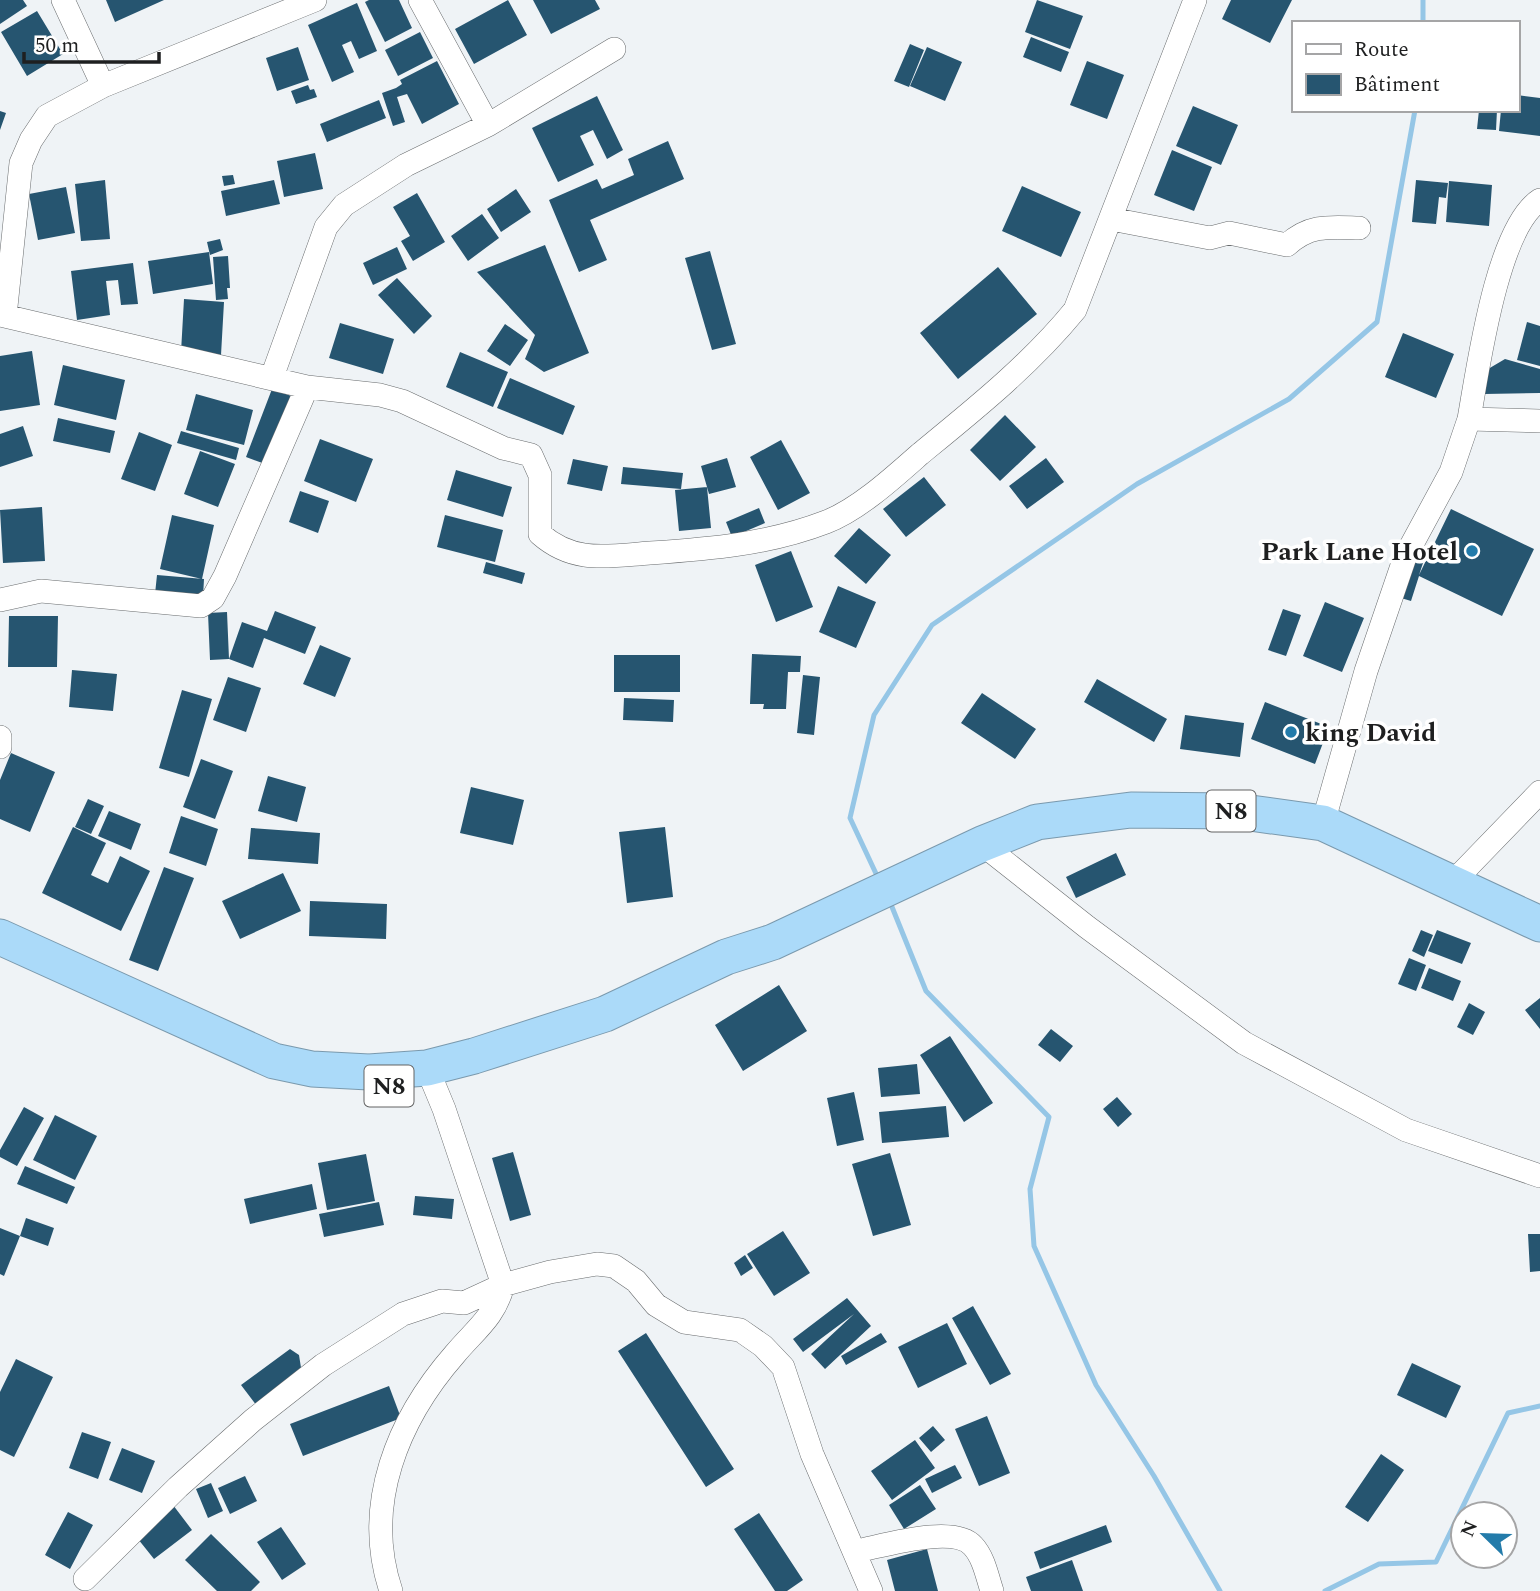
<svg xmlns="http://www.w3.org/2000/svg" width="1540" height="1591" font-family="Spectral,serif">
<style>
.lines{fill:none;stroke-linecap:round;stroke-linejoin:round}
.stream{stroke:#95c6e6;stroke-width:5}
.building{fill:#265570}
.minor-casing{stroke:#696c6e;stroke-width:24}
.highway-casing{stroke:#7a99ad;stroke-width:37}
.minor{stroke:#fff;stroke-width:23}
.highway{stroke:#abdaf9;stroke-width:35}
.poi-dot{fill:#237baa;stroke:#fff;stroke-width:2.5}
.labels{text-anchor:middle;stroke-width:7;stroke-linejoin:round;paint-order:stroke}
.shield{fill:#fff;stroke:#626263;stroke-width:2}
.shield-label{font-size:24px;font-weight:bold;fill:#1e1f20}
.poi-label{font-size:26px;font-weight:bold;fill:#1e1f20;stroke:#fff;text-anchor:end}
</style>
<rect width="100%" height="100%" fill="#eff3f6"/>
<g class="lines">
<path class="stream" d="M1423,0v23
M879,880l-29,-62 24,-103 58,-90 205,-141 152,-85 88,-77 38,-212
M890,902l36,89 123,126 -19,72 4,57 62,139 58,91 66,115
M1325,1591l54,-27 57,-2 72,-149 32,-7"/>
</g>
<path class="building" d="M0,0h23l4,6 -27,18z
M106,0h58l-49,22z
M369,0h30l13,28 -27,14 -20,-40z
M508,0l19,35 -53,29 -19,-35z
M533,0h62l5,9 -49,25z
M1037,0l46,16 -13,33 -45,-17z
M1231,0h61l-22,43 -48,-24z
M357,3l20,48 -18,8 -8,-18 -9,4 12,27 -22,10 -24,-57z
M37,11l26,43 -36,22 -26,-44z
M420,32l13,26 -35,18 -13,-26z
M1031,37l38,15 -8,20 -38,-15z
M910,44l14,6 -15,37 -15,-6z
M298,47l11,33 -32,11 -11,-33z
M927,47l35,15 -17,39 -35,-15z
M437,61l22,43 -37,20 -15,-30 -10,3 8,25 -12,4 -11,-33 14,-5 6,-4 -2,-4z
M1087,61l37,14 -17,44 -37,-14z
M308,85l2,5 4,-1 3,8 -21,7 -5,-13z
M1517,95l23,3v38l-41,-5 2,-21h16z
M597,96l26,54 -16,9 -14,-29 -13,6 14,29 -36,17 -26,-54z
M379,100l7,18 -59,24 -7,-18z
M1193,106l45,19 -17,40 -45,-19z
M1479,110h18l-1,20 -19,-1z
M0,111l6,2 -6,17z
M668,141l16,38 -94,41 17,40 -28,12 -30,-72 48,-21 5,10 32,-14 -6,-16z
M1172,150l40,17 -18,44 -40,-16z
M315,153l8,36 -39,8 -7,-36z
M233,175l2,9 -11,2 -2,-10z
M105,180l5,59 -29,2 -6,-57z
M274,180l6,24 -54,12 -5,-25z
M1416,180l32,3 -2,15 -7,-1 -3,27 -24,-2z
M1449,181l43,4 -3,41 -43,-4z
M1022,186l59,26 -20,45 -59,-26z
M66,187l9,46 -37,7 -9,-46z
M516,189l15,23 -30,20 -14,-23z
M417,193l28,49 -32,19 -12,-20 9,-5 -17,-29z
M482,214l17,24 -31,23 -17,-25z
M220,239l3,11 -13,5 -3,-13z
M545,245l44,108 -45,19 -19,-13 10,-24 -58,-63z
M397,247l10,22 -34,16 -10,-22z
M710,251l26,93 -24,6 -27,-92z
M209,252l4,32 -60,10 -5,-33z
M228,256l2,32h-3l1,11 -12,1 -3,-43z
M133,263l5,41 -17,1 -3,-25 -12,1 4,34 -33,5 -6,-49z
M998,267l39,47 -79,65 -38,-46z
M397,278l35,38 -18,18 -36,-39z
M184,299l40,3 -3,53 -40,-3z
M1527,322l13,4v40l-23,-6z
M340,323l54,16 -11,35 -54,-16z
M505,324l23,16 -18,26 -23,-15z
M1403,333l51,21 -18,44 -51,-21z
M32,351l8,54 -40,6v-55z
M460,352l48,20 -15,35 -47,-20z
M1505,359l35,10v24l-56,1 -1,-22z
M63,365l62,15 -9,40 -62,-15z
M510,378l65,28 -12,29 -66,-27z
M272,389l22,8 -26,68 -22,-8z
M196,394l57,16 -9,35 -58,-15z
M1005,415l31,32 -36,34 -30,-31z
M58,418l57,13 -5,22 -57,-12z
M23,426l10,30 -33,11v-33z
M181,431l58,17 -3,12 -59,-17z
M139,432l33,13 -17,46 -34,-12z
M320,439l53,20 -17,43 -52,-21z
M781,440l29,53 -32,17 -28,-53z
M200,451l35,13 -17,43 -34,-13z
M727,458l9,29 -27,7 -8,-28z
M1046,458l18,24 -37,27 -18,-23z
M573,459l35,7 -6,25 -35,-7z
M623,467l60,6 -2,16 -60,-5z
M456,470l56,17 -9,30 -56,-17z
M924,477l22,28 -40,32 -23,-28z
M707,487l4,41 -32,3 -4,-41z
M300,491l29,10 -11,32 -29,-11z
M42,507l3,54 -42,2 -3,-53z
M759,508l6,15 -33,14 -6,-15z
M1451,509l83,40 -32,67 -83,-40 -8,25 -10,-3 13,-41 10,3 -5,15z
M172,515l42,10 -12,54 -42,-10z
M445,515l58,15 -8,32 -58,-15z
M859,528l32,27 -25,29 -32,-28z
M791,551l22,56 -37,15 -21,-57z
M486,562l39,11 -3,11 -39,-11z
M157,575l47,4 -1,18 -48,-3z
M838,586l38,16 -20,46 -37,-16z
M1325,602l39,16 -22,54 -39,-16z
M1283,609l18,6 -15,41 -18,-6z
M275,611l41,16 -11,27 -41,-16 -11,30 -24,-9 13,-37 25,9z
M227,612l2,47 -19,1 -2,-47z
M9,616h49l-1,51h-49z
M320,645l31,13 -16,39 -32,-13z
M752,654l49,2 -1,16h-12l-2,37h-23l1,-5h-14z
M614,655h66v37h-66z
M72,670l45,4 -4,37 -44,-4z
M803,675l17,2 -6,58 -17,-2z
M228,677l33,11 -15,44 -33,-12z
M1097,679l70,40 -13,23 -70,-40z
M182,690l30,9 -23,78 -30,-9z
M982,693l54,36 -21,30 -54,-36z
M624,698l50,2 -1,22 -50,-2z
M1265,702l64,25 -14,37 -64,-25z
M1185,715l59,8 -4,34 -60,-8z
M11,753l44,19 -25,60 -30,-13v-39z
M201,759l32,12 -18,48 -32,-12z
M268,776l38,11 -9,35 -39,-11z
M471,787l53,13 -11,45 -53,-12z
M88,799l16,7 -13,28 -16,-7z
M109,811l32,13 -10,26 -33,-14z
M181,816l37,13 -12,37 -37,-13z
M73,827l33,16 -15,32 17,8 12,-27 30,15 -29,60 -79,-38z
M665,827l8,70 -46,6 -8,-71z
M251,828l69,5 -2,31 -70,-5z
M1116,853l10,22 -50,23 -10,-21z
M164,867l30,11 -36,93 -29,-11z
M283,873l18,38 -61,28 -18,-38z
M310,901l77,3 -1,35 -77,-3z
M1421,930l12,5 -9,22 -12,-6z
M1437,930l34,13 -9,21 -34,-13z
M1409,958l17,7 -10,26 -18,-7z
M1429,968l32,13 -8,20 -32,-13z
M779,985l28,46 -64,40 -28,-46z
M1540,998v31l-15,-19z
M1469,1003l16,9 -12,23 -16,-8z
M1051,1029l22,17 -13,16 -22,-17z
M950,1036l43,67 -29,19 -44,-67z
M917,1064l3,30 -39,3 -3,-29z
M854,1092l10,48 -27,6 -10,-48z
M1117,1097l15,17 -14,13 -15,-18z
M946,1106l3,31 -67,6 -3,-31z
M24,1107l20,11 -27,48 -17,-9v-7z
M55,1115l42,21 -22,44 -42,-20z
M513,1152l18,63 -21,6 -18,-63z
M890,1153l21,72 -38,11 -21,-72z
M366,1154l9,47 -48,9 -9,-47z
M25,1166l50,21 -8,17 -50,-20z
M312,1184l5,25 -67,15 -6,-25z
M415,1196l39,3 -2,20 -39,-4z
M379,1202l5,23 -60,12 -5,-23z
M26,1218l28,10 -6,18 -28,-10z
M0,1228l20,8 -16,40 -4,-2z
M783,1231l27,42 -36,23 -27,-42z
M1528,1234h12v37l-10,1z
M745,1255l8,13 -12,8 -7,-13z
M847,1298l24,28 -46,43 -14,-15 43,-40 -51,38 -10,-13z
M973,1306l38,68 -21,11 -38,-67z
M947,1323l20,41 -49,24 -20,-41z
M646,1333l88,136 -28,18 -88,-136z
M881,1333l6,9 -41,23 -5,-9z
M290,1349l9,6 3,19 -45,32 -16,-21z
M16,1359l37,18 -39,80 -14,-7v-58z
M1412,1363l49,23 -15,32 -49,-23z
M389,1386l12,32 -98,38 -13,-32z
M987,1416l23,57 -31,13 -24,-57z
M933,1426l12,14 -14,12 -12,-14z
M82,1432l29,10 -13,37 -29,-11z
M915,1440l20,28 -43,32 -21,-29z
M122,1448l33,13 -13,32 -33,-13z
M1381,1454l23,16 -36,52 -23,-15z
M955,1465l7,13 -30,15 -7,-14z
M245,1476l12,25 -27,13 -12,-26z
M211,1483l12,28 -15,7 -12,-29z
M920,1485l16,24 -32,20 -15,-24z
M173,1505l19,25 -38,29 -20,-25z
M68,1512l25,13 -23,44 -25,-14z
M759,1513l44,67 -16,11h-12l-41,-62z
M1106,1525l6,17 -72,27 -6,-17z
M281,1527l25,37 -24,16 -25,-38z
M211,1534l49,48 -9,9h-34l-32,-31z
M927,1549l11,42h-43l-8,-31z
M1072,1560l11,31h-52l-5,-14z"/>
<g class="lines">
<defs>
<path id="minor" d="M63,0l40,86
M420,0l68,125
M1111,219l99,19 19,-5 58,12c23,-21 43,-18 72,-17
M0,315l307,72 73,8 22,6 101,47 28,7 9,20v59c34,30 68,22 110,19 60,-4 119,-9 176,-31 32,-12 68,-45 94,-68 55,-45 110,-89 155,-144l120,-310
M5,316l16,-153 10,-23 16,-24 56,-30 212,-86
M272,377l54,-150 18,-22 62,-40 82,-40 126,-76
M1469,419c9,-50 28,-192 71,-219
M0,600l41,-9 160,15 12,-8 12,-22 82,-189
M0,737v10
M1323,823l43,-152 39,-114 46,-85 18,-53 71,2
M982,844l105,83 157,116 162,87 134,46
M1453,882l87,-90
M427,1068l17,41 59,176 47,-13 47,-8 17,2 22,15 20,24 28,17 56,8 23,16 20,21 29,87 59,137
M856,1551c27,-5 98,-27 117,-5 11,12 14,30 19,45
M85,1579l93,-92 75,-67 70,-55 80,-51 39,-13 22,2 39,-18
M391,1591c-29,-86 7,-172 64,-237 20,-24 40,-37 48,-69"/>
<path id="highway" d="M0,937l274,124 38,8 57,3 58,-4 47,-12 131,-42 121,-57 47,-15 209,-98 55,-22 94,-12 105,1 87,12 217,101"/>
</defs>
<use href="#minor" class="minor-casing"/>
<use href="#highway" class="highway-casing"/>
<use href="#minor" class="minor"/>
<use href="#highway" class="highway"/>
</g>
<g class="poi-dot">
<circle cx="1472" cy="551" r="7"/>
<circle cx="1291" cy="732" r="7"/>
</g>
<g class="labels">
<g class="shield">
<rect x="1206.5" y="790.5" width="49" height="41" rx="5"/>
<rect x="364.5" y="1065.5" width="49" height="41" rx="5"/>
</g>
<g class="shield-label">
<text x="1231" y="819">N8</text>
<text x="389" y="1094">N8</text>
</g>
<g class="poi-label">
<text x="1458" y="560">Park Lane Hotel</text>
<text x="1305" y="741" text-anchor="start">king David</text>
</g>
</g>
<rect x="1292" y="21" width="228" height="91" fill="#ffffff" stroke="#a5a5a6" stroke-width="2"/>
<rect x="1306" y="44" width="35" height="10" fill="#ffffff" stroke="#a5a5a6" stroke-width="2"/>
<text x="1354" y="56" font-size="21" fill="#1e1f20">Route</text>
<rect x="1306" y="74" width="35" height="21" fill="#265570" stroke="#a5a5a6" stroke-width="2"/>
<text x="1354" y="91" font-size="21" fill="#1e1f20">Bâtiment</text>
<g transform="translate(1484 1535) rotate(293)"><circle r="33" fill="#ffffff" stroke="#a5a5a6" stroke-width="2"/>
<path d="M0-5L12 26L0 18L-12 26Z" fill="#237baa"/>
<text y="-10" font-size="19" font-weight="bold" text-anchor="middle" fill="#1e1f20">N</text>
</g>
<path d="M24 52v10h135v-10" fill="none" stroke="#1e1f20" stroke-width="3.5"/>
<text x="35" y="52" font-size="21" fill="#1e1f20" stroke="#ffffff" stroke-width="5" paint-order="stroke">50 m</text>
</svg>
